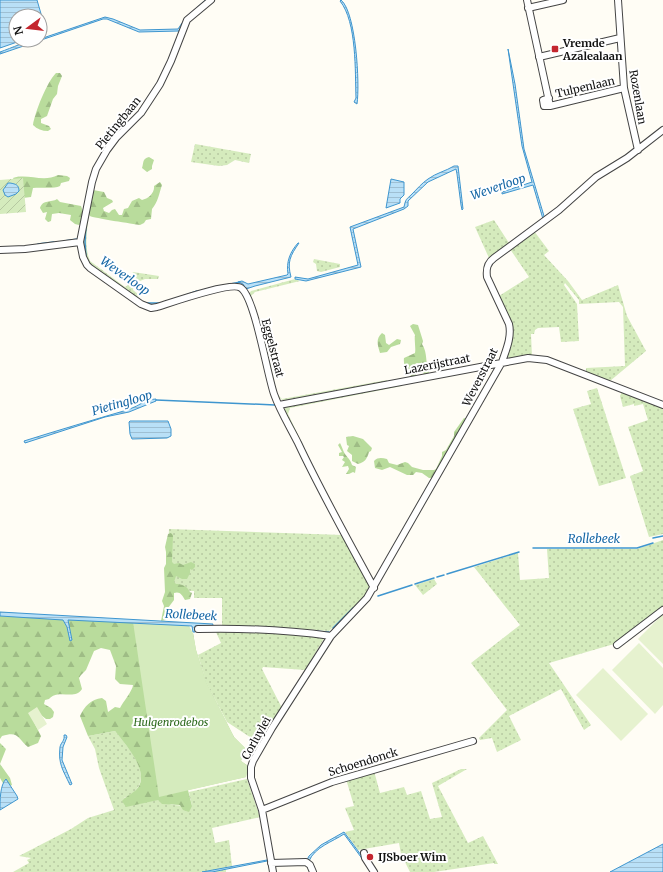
<svg xmlns="http://www.w3.org/2000/svg" width="663" height="872" font-family="Merriweather,serif">
<style>
.grass{fill:url(#grass-dots)}
.forest{fill:url(#forest-firs)}
.park{fill:#d5ebbd}
.garden{fill:url(#garden-furrows)}
.pitch{fill:#e6f2cf}
.water{fill:url(#water-rules);stroke:#3f96cf}
.lines{fill:none;stroke-linecap:round;stroke-linejoin:round}
.stream{stroke:#3f96cf;stroke-width:1.5}
.minor-casing{stroke:#444;stroke-width:8}
.minor{stroke:#fff;stroke-width:6}
.poi-dot{fill:#c4262e;stroke:#fff;stroke-width:1.5}
.labels{text-anchor:middle;stroke-width:4;stroke-linejoin:round;paint-order:stroke}
.poi-label{font-size:11px;font-weight:bold;fill:#111;stroke:#fff;text-anchor:start}
.street-label{font-size:11px;fill:#111;stroke:#fff}
.park-label{font-size:11px;font-style:italic;fill:#2f6b1f;stroke:#fff}
.water-label{font-size:12px;font-style:italic;fill:#1768a6;stroke:#fff}
</style>
<defs>
<pattern id="grass-dots" width="8" height="8" patternUnits="userSpaceOnUse"><rect width="8" height="8" fill="#d5ebbd"/><path d="M2 2h.1M6 6h.1" fill="none" stroke="#b6c8a1" stroke-width="1.8" stroke-linecap="round"/></pattern>
<pattern id="forest-firs" width="22" height="20" patternUnits="userSpaceOnUse"><rect width="22" height="20" fill="#b9dc9c"/><path d="M5 1l3.5 6h-7zM16 11l3.5 6h-7z" fill="#9ebc85"/></pattern>
<pattern id="garden-furrows" width="10" height="10" patternUnits="userSpaceOnUse"><rect width="10" height="10" fill="#d5ebbd"/><path d="M-1 1l2-2M0 10L10 0M9 11l2-2" fill="none" stroke="#b6c8a1"/></pattern>
<pattern id="water-rules" width="6" height="5" patternUnits="userSpaceOnUse"><rect width="6" height="5" fill="#b9e0f7"/><path d="M0 2.5h6" fill="none" stroke="#9ebfd3"/></pattern>
</defs>
<rect width="100%" height="100%" fill="#fffdf5"/>
<path class="grass" d="M195,144l56,10 -2,9 -14,-3 -8,5 -8,1 -28,-4z
M87,215h2c-2,15 -5,32 1,46l35,26 2,-1 6,-14 26,4 -1,3h-13l-5,2 -5,-3 -2,12 6,5 -1,3 -2,1 -45,-32 -7,-14 -1,-14z
M494,220l15,23 -20,15 -14,-31z
M534,231l15,20 -5,4 24,26 14,19 36,-15 9,31 19,35 -36,30 -24,-9v-4l39,-2 -2,-59 -4,-5 -40,2v-4l-14,-17 -1,2 13,19 2,37 -18,1 -2,-15 -21,1 -3,2 -1,4h-3l1,23 -22,2 -4,-4 6,-26 -13,-33 30,-19 -19,-28z
M314,259l26,5v3l-19,5 -4,-1 -1,-7 -3,-2z
M295,279l5,2 -45,11 -4,4 13,40 13,58 5,5 105,-19v2l-102,19 -8,-4 -28,-103 2,-3z
M402,383v3l-112,22 -2,6 16,33 -2,1 -18,-36 1,-6z
M597,388l29,90 -27,8 -26,-77 18,-5 -4,-13z
M622,392l41,16v126l-14,3 -19,-61 13,-5 -15,-44 20,-7 -5,-16 -9,2v-2l-11,3 -3,-11z
M169,529l174,6 27,51c-4,13 -31,35 -41,45l-25,-2 -82,-4v-27h-28v-7l-28,-1z
M663,540v66l-49,38 -65,19 42,62 -7,5 -23,-41 -52,27 12,24 -24,12 -5,-14 -12,2 -1,-2 28,-28 -36,-47 49,-38 -46,-58 44,-14 2,27 29,-2 -2,-29h90z
M434,579l3,5 -14,11 -8,-10z
M215,630l111,5 -21,35 -42,-3 -1,2 20,39 -23,35 -32,-21 -21,-40 -8,-27 23,-12z
M115,731c15,19 45,51 9,67l34,2 14,5 20,1 -3,-14 58,-13 13,38 -48,11 3,15 14,-3 3,26 -6,1v5h-213l16,-9 -2,-3 4,-2 -12,-2 52,-27 17,-11 26,-8 -15,-42 -4,-19 -7,-13z
M461,769h6l-29,17 30,57 15,-7 15,28h-4v-1l-60,9h-24l-9,-18 -2,-11 -41,7 -13,-18 9,-2 -9,-22 9,-2 -8,-27 28,-8 6,22 24,-6 3,8 14,-4 9,28 12,-2 -10,-34z"/>
<path class="forest" d="M56,73h4l2,3 -4,10 -1,8 -4,5 -6,17 -6,3v4l8,3 2,3 -3,2c-6,0 -11,-2 -15,-6 2,-13 14,-43 23,-52z
M149,157l5,3 -2,6v3l-5,3 -5,-4c2,-6 0,-9 7,-11z
M58,175l9,1 3,2 -1,3 -8,2 -1,3c-6,3 -19,1 -27,2l-2,9 -8,1 -10,-20c15,-5 30,5 45,-3z
M160,182l2,3c-3,9 -4,17 -10,24l-1,10 -5,1 -2,3 -4,2c-6,-1 -47,-7 -50,-9 -1,-1 -1,-2 -2,-3l5,-23 11,2 3,6 5,2 1,2 -10,6 1,3 5,2 3,-3 3,-1 4,6h3l2,-6 4,-1 4,-7 7,-3 3,2c6,-1 13,-7 12,-14z
M57,199l3,3 21,4 3,8 -2,4v4l-3,3 -4,-1 -5,-4 1,-5 -12,-2 -7,1 -1,7 -3,1 -3,-3 2,-7 -4,1 -3,-5c3,-9 11,-5 17,-9z
M413,324l5,1 5,16 -1,3c6,9 3,20 7,29l-2,2h-3l-4,-11 -3,-1 -2,1 -1,5 2,6 -3,2c-6,-3 -10,-12 -9,-19l11,-5c1,-6 -1,-12 0,-18l-5,-9z
M382,333l3,2 1,8 3,2 8,-6 4,1 -1,4 -9,3 -4,5 -7,1c-2,-7 -5,-14 2,-20z
M464,418l3,1 -34,59h-4l-7,-5 -6,-1 -3,3h-6l-17,-8 -8,3 -7,-2 -1,-7c4,-4 8,-3 13,-2l2,4 8,2 8,-3 3,1 4,4 11,3h11l2,-1 6,-13v-4l4,-2 8,-14v-4z
M353,436l10,3 9,9 -1,3 -2,1c-2,7 -4,10 -11,12l-6,-3v-6l-5,-4 2,-5 -2,-1 -1,-8z
M340,443c1,2 2,4 3,7 2,6 7,8 9,15l4,2 -1,6 -2,-1 -4,2h-3l3,-5 -1,-3 -6,1 3,-5 -3,-2 2,-3 -1,-1h-4v-3l3,-1 -4,-7z
M171,533l2,2 -1,27 2,2 5,-1 4,2 8,-3 4,2v3l-3,3 -2,-1v4l-3,6h-5l-6,-3 -2,6 2,2c6,0 11,2 14,8l2,1 -2,6 -5,1c-3,-5 -5,-9 -11,-7v7l-6,8 -2,12 -5,1 3,-15 -2,-5 3,-9 -1,-24 2,-4v-12l-1,-5 3,-13z
M0,613l133,9 60,11 3,17 10,32 28,55 11,11 -4,13 7,5 -2,11 -58,13 4,16 -3,6 -6,-2 -3,-5 -18,-1 -4,-4 -32,7 -4,-6 1,-1c4,-5 13,-8 16,-14 9,-17 -14,-42 -24,-55l-27,5 -8,-20c4,-9 11,-17 22,-18l4,3 2,11 7,-5 5,1c3,-6 13,-18 13,-23l-13,-1 -5,-5 1,-13 -6,-16 -9,-2 -7,3 -8,19 -5,5 -2,3 3,11c-7,12 -24,-1 -33,10l-4,1 -1,4 7,4 3,4 -1,5 -3,2h-4l-5,-4 -7,7 7,14 -3,7 -10,4c-11,-9 -9,-16 -26,-11l-2,3v4l6,6 -6,15 10,14 2,7 -4,2 -4,-2 -4,-7z"/>
<path class="park" d="M133,622l55,2 5,9 3,17 10,32 28,55 11,11 -4,13 7,5 -2,11 -87,20z"/>
<path class="garden" d="M23,178l3,34 -26,2v-34z"/>
<path class="pitch" d="M663,614v50l-25,-25z
M639,643l24,25v37l-8,9 -43,-44z
M603,668l45,46 -27,27 -45,-46z
M37,707l10,17 -9,6 -10,-17z"/>
<path class="water" d="M0,0h37l9,31 -6,4v-19h-24v24h7l-23,8z
M341,0c15,12 19,84 16,104l-3,-2 2,-4c-1,-26 1,-76 -16,-97z
M105,17l8,2 27,11 38,-1 4,-6 1,1 -4,7 -40,1 -32,-13h-4l-103,35v-2c12,-4 27,-12 40,-12v-1z
M508,49l7,35 9,65 20,67 1,2 -2,1 -10,-34 -31,9v-2l30,-10 -10,-36z
M454,166h4l5,43 -1,1 -1,-5 -4,-31 -1,-5 -28,13 -20,19v5l-4,3 -51,20 8,38 -55,14 -11,-2v-2l13,2 50,-14 -8,-38 54,-20c2,-9 2,-7 8,-13 5,-5 10,-11 16,-15 8,-6 18,-8 26,-13z
M391,179l13,3v13l-4,4v4l-14,5z
M8,183h2c6,1 9,2 9,8l-3,3 -8,3 -3,-2 -2,-5z
M298,243h1c-9,13 -12,19 -8,34l-36,9 -9,3 -3,-5 -5,-2 4,-1 6,3 39,-9 1,-1c-2,-12 2,-22 10,-31z
M156,399v2l-27,11 -24,5 -80,26 -1,-2c35,-11 69,-21 103,-31 10,-3 19,-11 29,-11z
M130,421h38l3,8v7l-4,2 -35,1 -2,-5 -1,-12z
M0,612l213,12 -1,3 -17,-1v6h-2l-1,-6 -124,-6 4,20 -2,1 -3,-14 -4,-7 -63,-4z
M64,735h2l1,2 -4,10 -1,13 10,24 -2,1c-7,-15 -12,-21 -10,-38 1,-5 5,-6 4,-12z
M6,779l11,17 1,3 -18,11c0,-10 0,-25 6,-31z
M344,832l23,31 -1,1 -22,-30c-12,8 -29,13 -35,27l-2,-1 2,-4 12,-11z
M663,844v28h-53z
M267,860v1l-55,11h-10z"/>
<g class="lines">
<path class="stream" d="M197,8l9,-8
M64,241l14,-2
M38,244l16,-2
M86,257l-1,-15 1,-17
M226,285l14,-3
M203,290l8,-2
M186,295l11,-4
M147,303h12
M156,400l119,5
M653,538l10,-2
M533,548h104l16,-5
M447,574l72,-22
M437,577l7,-2
M415,584l19,-6
M378,596l34,-11
M333,628l20,-20
M311,631l18,1"/>
<defs>
<path id="minor" d="M211,0l-24,20 -16,41 -11,23 -19,29 -25,25 -9,12 -11,19 -4,13 -12,60 3,15 4,8 3,3 51,36 10,4 6,-1c13,-4 75,-26 84,-19 14,10 26,86 33,106 6,17 16,33 24,49 23,49 50,97 76,145
M527,0l23,106
M618,0l6,88 14,62
M528,8l35,-8
M539,57l81,-19
M549,98l-6,2 1,6h6l74,-18
M0,250l25,-1 55,-7
M279,405l249,-47 19,2 116,45
M198,629c44,-1 90,1 133,7
M617,645l46,-35
M262,810l70,-28 141,-41
M364,853l1,5 9,14
M271,863l35,-1 4,3 3,7
M273,872l-11,-62 -11,-32v-11l2,-6 19,-33 59,-92 36,-38 135,-236c4,-12 10,-25 7,-38l-22,-47c-1,-8 0,-14 7,-19l65,-48 37,-33 31,-19 36,-28"/>
</defs>
<use href="#minor" class="minor-casing"/>
<use href="#minor" class="minor"/>
</g>
<g class="poi-dot">
<rect x="551" y="45" width="8" height="8" rx="2"/>
<circle cx="370" cy="857" r="4"/>
</g>
<g class="labels">
<g class="poi-label">
<text x="563" y="47">Vremde<tspan x="563" dy="13">Azalealaan</tspan></text>
<text x="378" y="861">IJSboer Wim</text>
</g>
<g class="street-label">
<text transform="translate(585 87) rotate(-13)" y="4">Tulpenlaan</text>
<text transform="translate(638 97) rotate(80)" y="4">Rozenlaan</text>
<text transform="translate(118 123) rotate(-51)" y="4">Pietingbaan</text>
<text transform="translate(273 348) rotate(75)" y="4">Eggelstraat</text>
<text transform="translate(437 364) rotate(-11)" y="4">Lazerijstraat</text>
<text transform="translate(480 377) rotate(-63)" y="4">Weverstraat</text>
<text transform="translate(256 738) rotate(-61)" y="4">Corluylei</text>
<text transform="translate(363 762) rotate(-17)" y="4">Schoendonck</text>
</g>
<g class="park-label">
<text x="171" y="726">Hulgenrodebos</text>
</g>
<g class="water-label">
<text transform="translate(498 187) rotate(-19)" y="4">Weverloop</text>
<text transform="translate(125 276) rotate(35)" y="4">Weverloop</text>
<text transform="translate(122 403) rotate(-16)" y="4">Pietingloop</text>
<text x="594" y="543">Rollebeek</text>
<text transform="translate(191 615) rotate(3)" y="4">Rollebeek</text>
</g>
</g>
<g transform="translate(28 28) rotate(255)"><circle r="19" fill="#ffffff" stroke="#a0a0a0"/>
<path d="M0-3L7 15L0 10L-7 15Z" fill="#c4262e"/>
<text y="-6" font-size="11" font-weight="bold" text-anchor="middle" fill="#111111">N</text>
</g>
</svg>
